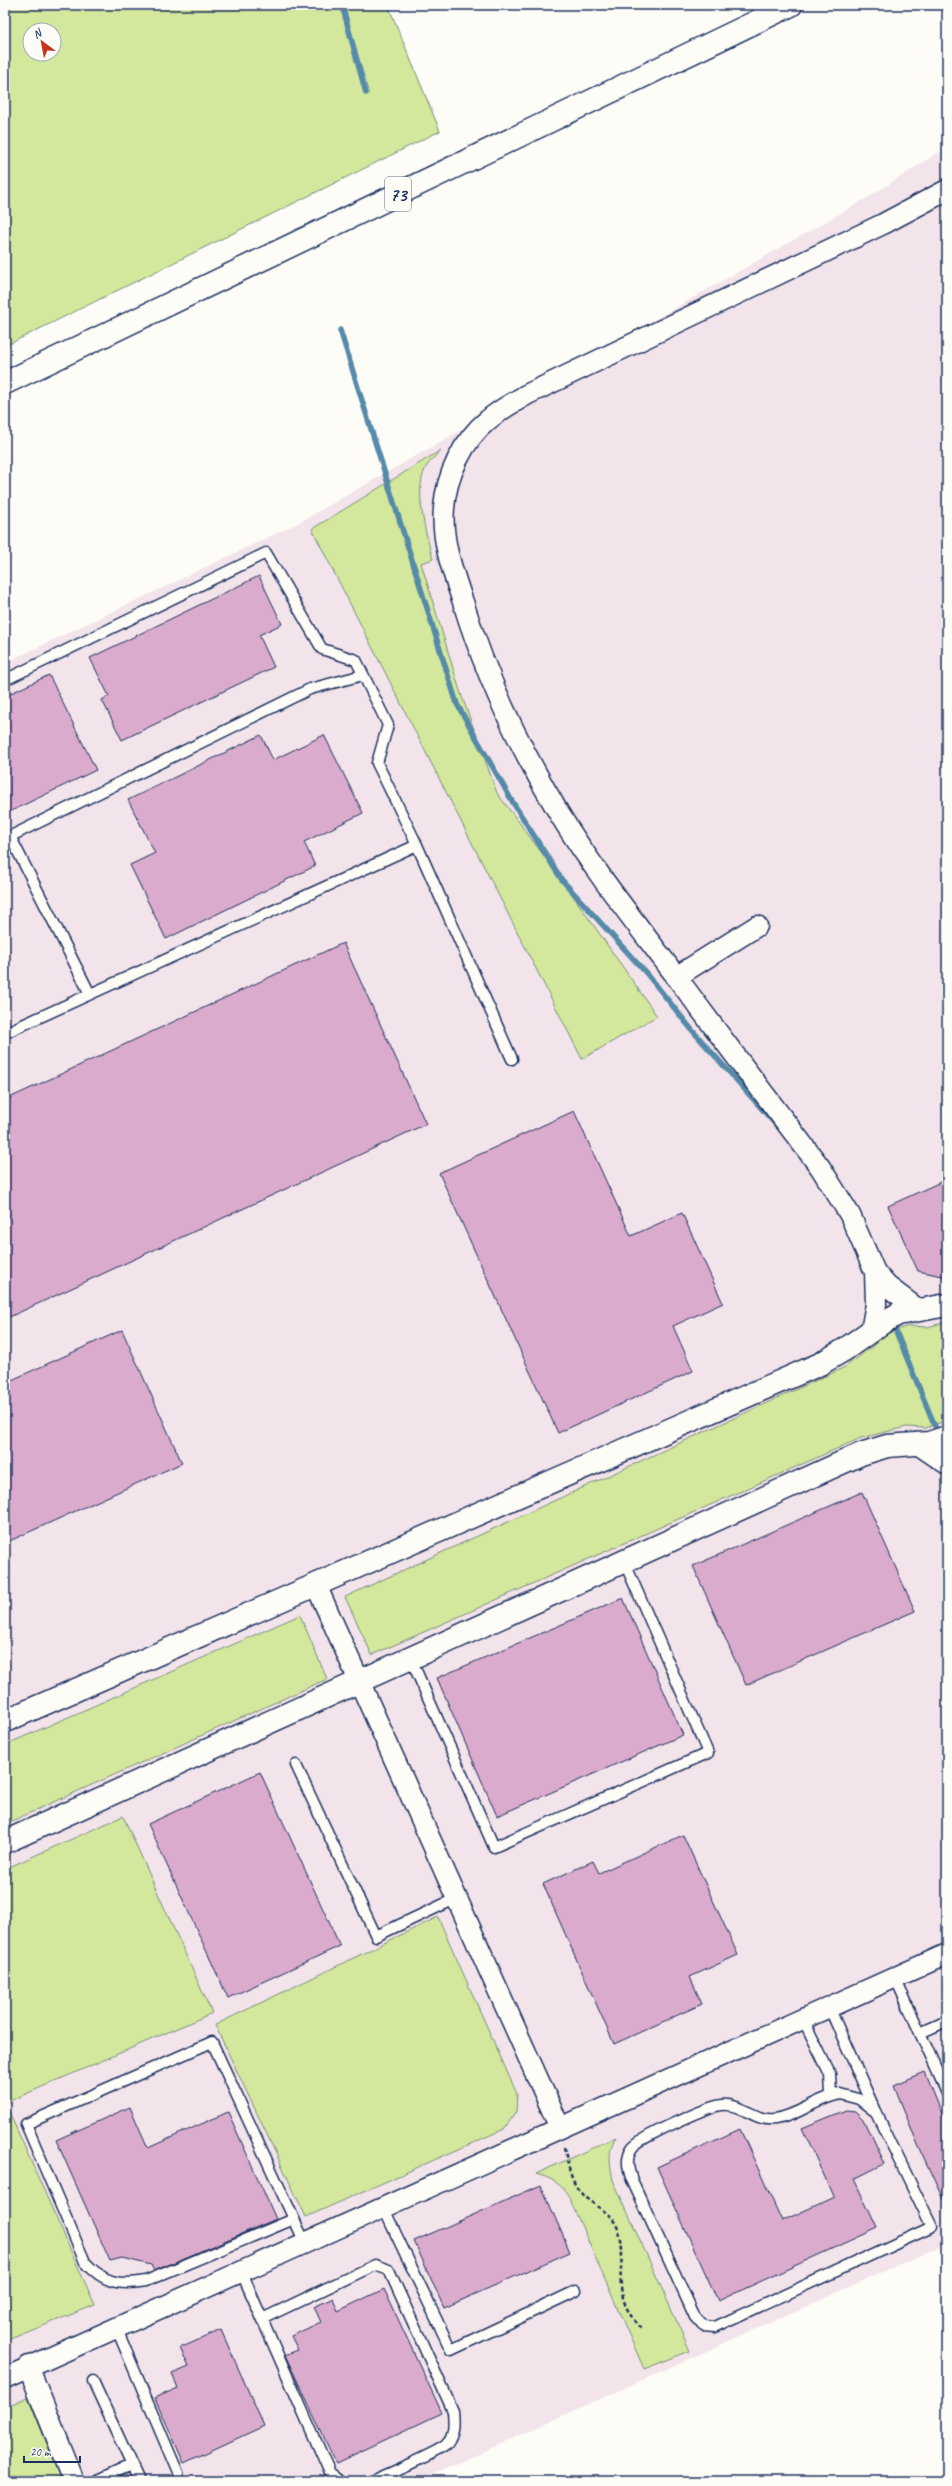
<svg xmlns="http://www.w3.org/2000/svg" width="952" height="2486" font-family="Caveat,sans-serif">
<style>
.built{fill:#f2e4ea}
.green{fill:#d3e89c;stroke:#778c7d;fill-rule:evenodd}
.lines{fill:none;stroke-linecap:round;stroke-linejoin:round}
.stream{stroke:#558aa9;stroke-width:5.5}
.building{fill:#daabcc;stroke:#1b2f5e}
.lane-casing{stroke:#1b2f5e;stroke-width:13}
.street-casing{stroke:#1b2f5e;stroke-width:23}
.secondary-casing{stroke:#1b2f5e;stroke-width:25}
.highway-casing{stroke:#1b2f5e;stroke-width:25}
.path{stroke:#1b2f5e;stroke-width:2.5;stroke-dasharray:4 3;stroke-linecap:butt}
.lane{stroke:#fdfcf7;stroke-width:10}
.street{stroke:#fdfcf7;stroke-width:20}
.secondary{stroke:#fdfcf7;stroke-width:22}
.highway{stroke:#fdfcf7;stroke-width:22}
.labels{text-anchor:middle;stroke-width:3;stroke-linejoin:round;paint-order:stroke}
.shield{fill:#fdfcf7;stroke:#5f6c8c;stroke-width:1}
.shield-label{font-size:19px;font-weight:bold;fill:#1b2f5e}
</style>
<rect width="100%" height="100%" fill="#fdfcf7"/>
<filter id="ink" filterUnits="userSpaceOnUse"><feTurbulence type="fractalNoise" baseFrequency=".025" numOctaves="2"/><feDisplacementMap in="SourceGraphic" scale="8" xChannelSelector="R" yChannelSelector="G"/><feConvolveMatrix kernelMatrix="1 2 1 2 8 2 1 2 1" color-interpolation-filters="sRGB"/></filter>
<g filter="url(#ink)">
<path class="built" d="M947,147v2096l-529,238h-413v-1818l295,-141 564,-322z"/>
<path class="green" d="M5,5h383l52,126 -435,215zM30,30h24v24h-24z
M441,450c-4,5 -9,9 -13,14 -16,22 -2,71 5,95l-12,4 39,128 37,102 65,87 95,136 -75,43 -270,-530z
M947,1322v98l-21,8 -20,-1 -45,11 -489,217 -27,-58 500,-230 28,-21 11,-12 25,-8 18,1z
M300,1615l27,64 -322,145v-79z
M123,1816l89,197 -207,90 90,202 -90,36v-472z
M438,1917l79,177 -1,18 -12,17 -198,88 -91,-192z
M616,2137c-9,14 -6,27 -3,43l77,171 -46,18 -76,-174c-9,-13 -18,-17 -32,-21z
M28,2397l34,84h-57v-74z"/>
<g class="lines">
<path class="stream" d="M342,5l24,88
M340,330l117,374 55,97 50,79 85,94 45,56 85,96
M892,1322l47,114"/>
</g>
<path class="building" d="M259,576l23,48 -23,11 15,32 -152,73 -20,-40 7,-4 -19,-38z
M49,675l47,95 -91,44v-118z
M261,735l12,25 51,-25 39,78 -59,29 11,24 -149,73 -36,-74 25,-12 -27,-53z
M343,943l83,181 -421,195v-219z
M574,1111l57,125 51,-23 41,90 -50,23 20,45 -135,62 -119,-260z
M947,1179v98l-29,-6 -30,-65z
M122,1330l60,133 -177,80v-160z
M862,1492l53,119 -169,74 -53,-119z
M623,1598l60,137 -186,81 -60,-138z
M260,1772l80,174 -112,52 -80,-174z
M683,1835l55,120 -48,22 12,27 -88,40 -71,-160 50,-23 6,12z
M925,2072l22,54v82l-29,-63 -24,-60z
M130,2107l18,41 80,-36 48,107 -122,52 -3,-6 -29,-7 -12,3 -54,-121z
M846,2110l9,1 8,8 21,45 -30,15 23,49 -159,73 -61,-134 83,-38 42,92 52,-24 -32,-69z
M541,2185l29,67 -126,56 -30,-67z
M384,2289l58,124 -106,50 -51,-108 13,-5 -7,-14 30,-14 -7,-15 19,-9 5,13z
M221,2330l43,96 -80,37 -29,-65 23,-10 -6,-14 17,-7 -9,-19z"/>
<g class="lines">
<defs>
<path id="lane" d="M5,680l261,-127 56,96 34,11 32,65 -11,38 40,82 -412,188
M10,836l80,158
M5,839l305,-150 53,-14
M417,845l95,214
M411,1659l83,188 214,-94 -84,-192
M296,1765l80,171 81,-38
M895,1977l52,116
M829,2007l46,103
M803,2019l27,55 1,21
M920,2033l27,-12
M840,2094l19,5 17,13 56,115 -217,100 -12,-1 -8,-9 -63,-137c-4,-10 -7,-22 0,-32 6,-10 77,-42 90,-43 19,-2 34,17 53,14 23,-3 42,-21 65,-25z
M383,2207l68,143 125,-59
M294,2219l-148,62c-27,5 -42,2 -61,-19l-59,-138 186,-82 82,177 11,24
M241,2271l89,202 11,8
M262,2319l113,-54 14,5 64,141c1,12 2,22 -6,33 -6,7 -64,32 -76,37
M116,2327l62,146
M93,2381l46,100
M96,2481l35,-16"/>
<path id="street" d="M676,977l81,-51
M919,1310l-32,-24 -12,-14 -25,-57 -30,-48c-47,-61 -93,-122 -139,-184 -41,-55 -85,-109 -121,-168 -40,-67 -74,-138 -97,-213 -10,-30 -22,-61 -19,-94 2,-31 19,-68 44,-88 11,-10 25,-17 38,-25l357,-171 64,-34
M871,1331l5,-27 -1,-32
M916,1443l31,21
M316,1585l244,543
M28,2366l46,115
M5,2378l942,-424"/>
<path id="secondary" d="M5,1721l815,-357 24,-14 38,-27 16,-9 49,-9
M5,1842l856,-388 26,-8 42,-3 18,-6"/>
<path id="highway" d="M5,383l786,-378"/>
</defs>
<use href="#lane" class="lane-casing"/>
<use href="#street" class="street-casing"/>
<use href="#secondary" class="secondary-casing"/>
<use href="#highway" class="highway-casing"/>
<path class="path" d="M564,2147c4,16 6,34 17,46 12,14 30,17 37,36 8,22 1,36 3,57 1,17 10,32 21,44"/>
<use href="#lane" class="lane"/>
<use href="#street" class="street"/>
<use href="#secondary" class="secondary"/>
<use href="#highway" class="highway"/>
</g>
</g>
<g class="labels">
<rect class="shield" x="385" y="177" width="26" height="34" rx="3"/>
<g class="shield-label">
<text x="398" y="201">73</text>
</g>
</g>
<rect width="952" height="2486" fill="none" stroke="#fdfcf7" stroke-width="20"/>
<rect x="10" y="10" width="932" height="2466" fill="none" stroke="#1b2f5e" stroke-width="1.5" filter="url(#ink)"/>
<g transform="translate(42 42) rotate(328)"><circle r="19" fill="#fdfcf7" stroke="#a3aaba"/>
<path d="M0-3L7 15L0 10L-7 15Z" fill="#c8321e"/>
<text y="-6" font-size="11" font-weight="bold" text-anchor="middle" fill="#1b2f5e">N</text>
</g>
<path d="M24 2456v6h56v-6" fill="none" stroke="#1b2f5e" stroke-width="2"/>
<text x="30" y="2456" font-size="12" fill="#1b2f5e" stroke="#fdfcf7" stroke-width="3" paint-order="stroke">20 m</text>
</svg>
